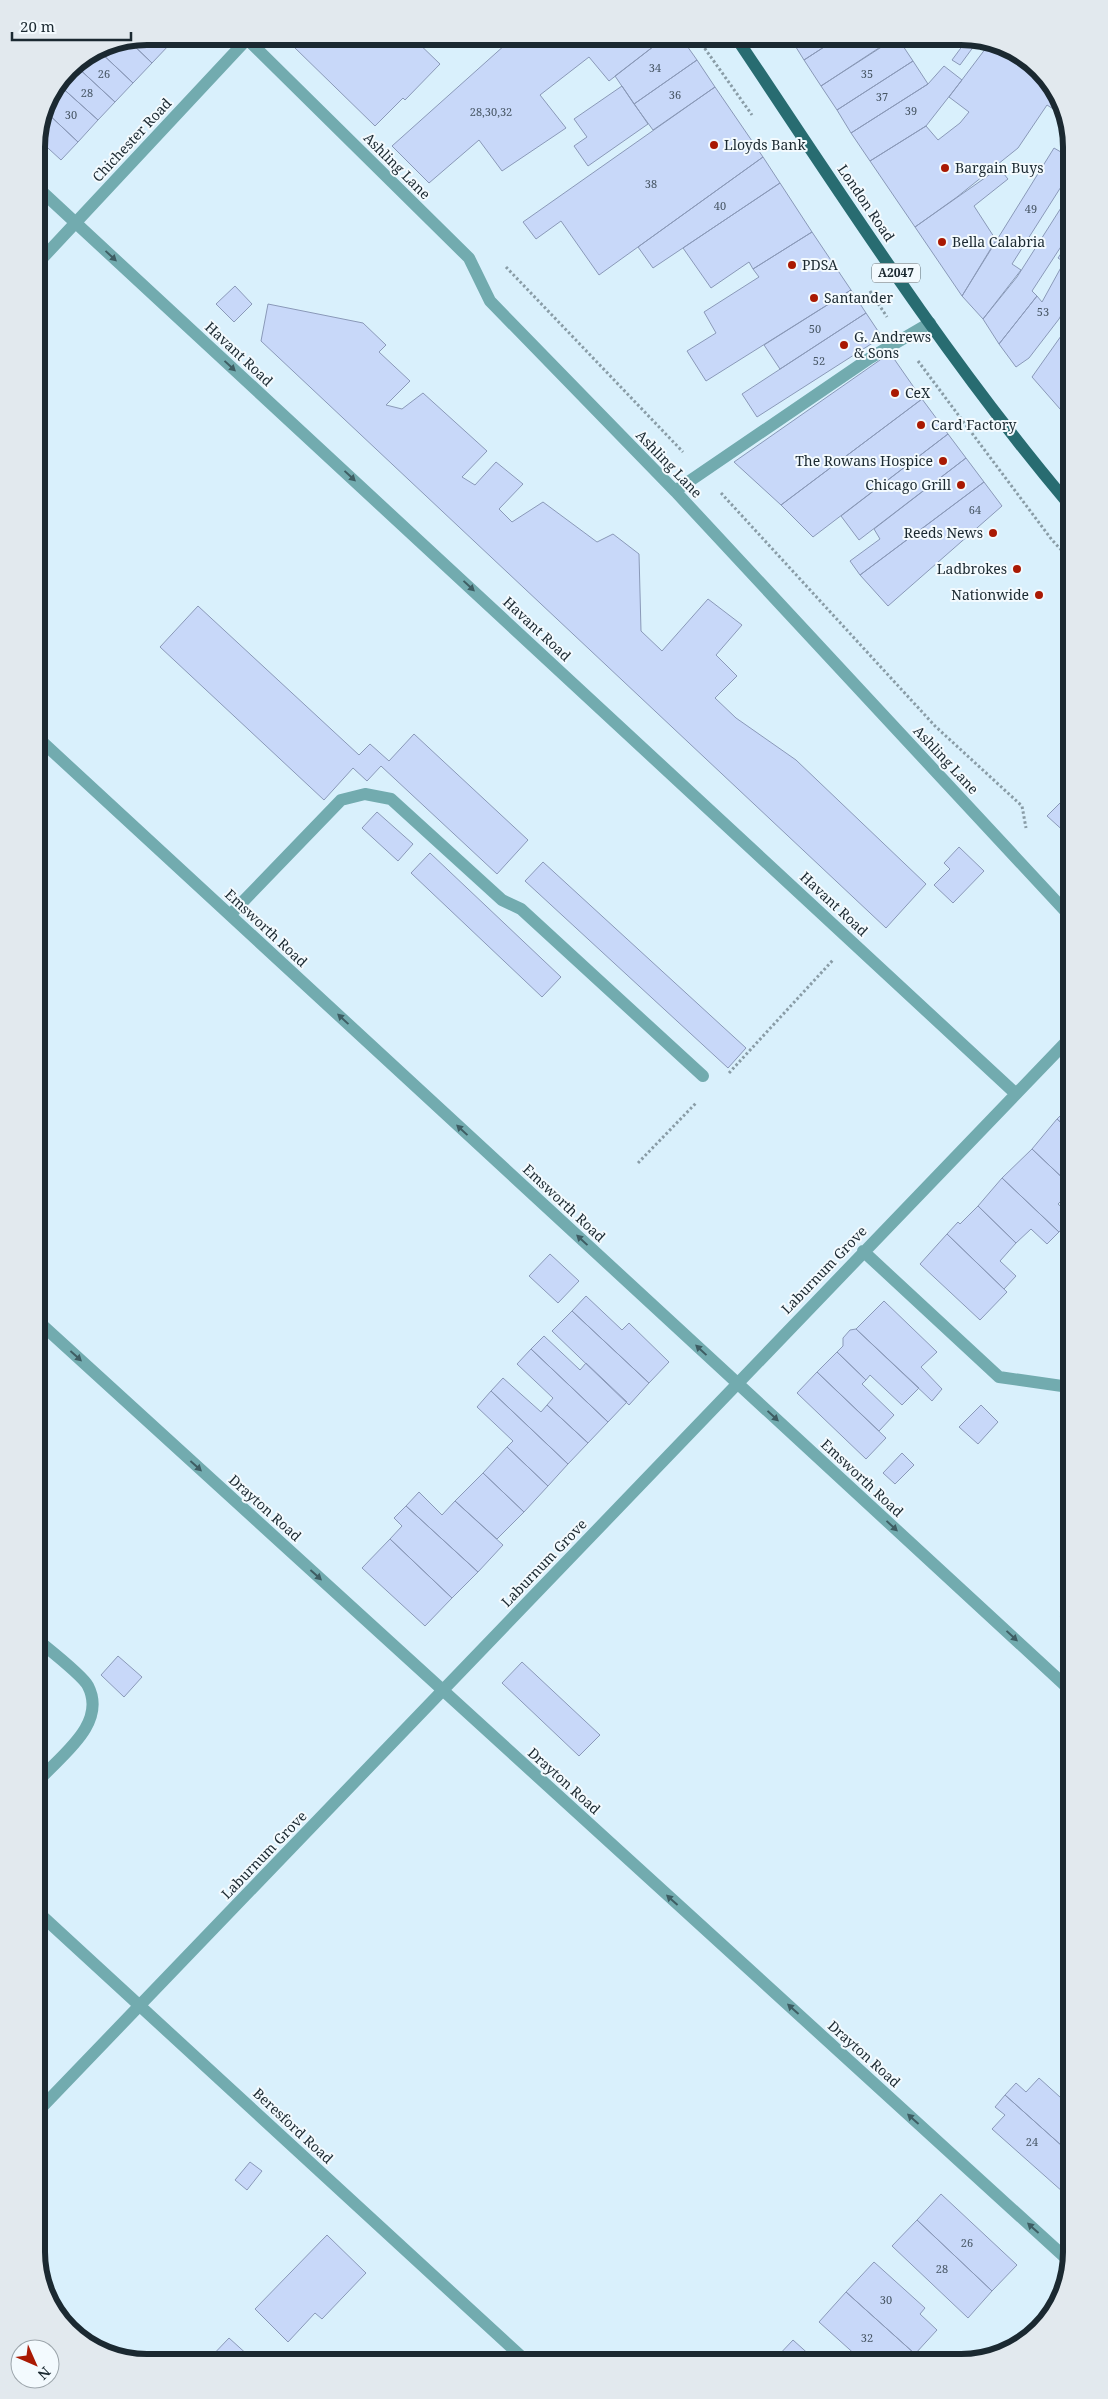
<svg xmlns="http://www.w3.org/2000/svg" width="1108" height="2399" font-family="'Noto Serif',serif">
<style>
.building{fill:#c8d8f9;stroke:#8a99b8}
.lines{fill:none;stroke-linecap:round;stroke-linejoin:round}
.path{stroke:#899ca6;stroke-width:3;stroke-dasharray:2.5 2.5;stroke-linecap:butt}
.minor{stroke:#72abaf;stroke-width:12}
.major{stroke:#286c71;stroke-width:12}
.oneway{fill:#3e5d63}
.poi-dot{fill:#a91903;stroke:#f3fafe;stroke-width:2}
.labels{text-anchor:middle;stroke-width:4;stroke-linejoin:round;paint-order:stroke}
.number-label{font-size:11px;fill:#465563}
.shield{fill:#f3fafe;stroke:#5c686e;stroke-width:1}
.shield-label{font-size:12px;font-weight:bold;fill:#1b2931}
.street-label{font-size:14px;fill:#1b2931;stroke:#f3fafe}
.poi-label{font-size:14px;fill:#1b2931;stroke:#f3fafe;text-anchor:start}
.rim{fill:none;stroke:#1b2931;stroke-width:6}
</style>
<rect width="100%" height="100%" fill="#d9f0fc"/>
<path class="building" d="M147,36h15l8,8 -18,19 -24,-23z
M304,36h107l29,28 -35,36 -2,-2 -28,28 -81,-79z
M515,36h152l-58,45 -20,-24 -49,38 26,33 -64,43 -23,-31 -50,43 -37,-37z
M667,36h13l17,24 -63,44 -19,-28z
M789,36h52l-37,24z
M841,36h56l-76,50 -17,-26z
M897,37l16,24 -76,49 -16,-24z
M128,40l24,23 -19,20 -36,-34 8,-4z
M966,41l8,5 -14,19 -8,-5z
M989,44l40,15 37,52v6l-19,-12 -29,43 -61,49 -42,30 -45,-66 56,-35 12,14 22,-17 9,-11 -20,-15z
M97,49l36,34 -18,19 -40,-37z
M697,60l18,27 -62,43 -19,-26z
M913,61l15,23 -77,49 -14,-23z
M75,65l40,37 -17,18 -40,-36 11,-16z
M944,66l18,14 -36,46 -56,35 -19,-28 77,-49z
M58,84l40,36 -20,22 -34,-32z
M622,86l26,38 -60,42 -14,-20 13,-9 -13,-18z
M715,87l48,70 -164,118 -38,-54 -25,18 -13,-17z
M44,110l34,32 -17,18 -24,-22z
M1054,148l12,7v24l-54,85 9,6 -38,49 -21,-23z
M763,157l17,26 -127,85 -15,-21z
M999,168l9,11 -34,27 22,34 -34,56 -47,-69z
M780,183l32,49 -59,37 -4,-7 -38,26 -28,-40z
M1066,200v46l-1,1 -3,-2 -30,46 5,5 -38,48 -16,-25 34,-42z
M812,232l39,58 -145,91 -19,-30 29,-18 -12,-21 55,-35 -6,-8z
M1066,246v60l-7,13 -30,39 -13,9 -17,-23 38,-48 5,6 22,-40 -6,-4z
M235,286l17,18 -18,18 -18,-18z
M851,290l15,23 -86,56 -16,-24z
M268,304l95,19 23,22 -7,7 31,29 -24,24 16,4 21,-16 64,58 -25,26 13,8 21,-23 27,22 -24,25 13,13 31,-20 54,40 16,-8 26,20 2,77 21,20 46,-52 34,26 -26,30 21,21 -22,22 21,20 60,42 130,124 -40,44 -625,-587z
M866,313l16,24 -125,80 -15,-23z
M1066,329l1,88 -35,-40z
M890,353l32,46 -141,106 -47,-43z
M922,399l26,35 -135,103 -32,-32z
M948,434l18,24 -107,82 -18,-24z
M966,458l18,24 -124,93 -10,-14 30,-22 -6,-10z
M984,482l18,24 -114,100 -28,-31z
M198,606l161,149 11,-11 19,17 25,-27 114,106 -31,34 -116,-108 -14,15 -14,-13 -29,32 -164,-153z
M1068,795v40l-21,-19z
M377,812l36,32 -15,17 -36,-33z
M959,847l25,24 -31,32 -19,-18 16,-16 -6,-6z
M430,853l131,124 -19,20 -131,-124z
M543,862l203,186 -18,20 -203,-187z
M1068,1108h1v22l-12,-11z
M1057,1119l12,11v54l-37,-35z
M1032,1149l37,35v9l-11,11 11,10v7l-10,11 -57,-54z
M1002,1178l57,54 -12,12 -16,-15 -15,14 -38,-37z
M978,1206l38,37 -16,18 16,15 -12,13 -57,-55 11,-12 2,2z
M947,1234l60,58 -27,28 -60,-56z
M550,1254l29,27 -21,22 -29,-27z
M586,1296l36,34 7,-7 40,39 -20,21 -77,-72z
M884,1301l53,51 -16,15 21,22 -10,12 -76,-72z
M572,1311l77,72 -20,22 -77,-74z
M856,1329l63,59 -17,17 -32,-30 -4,5 -29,-28 6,-6v-8l7,-8z
M544,1336l36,34 6,-7 41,39 -19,20 -77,-73z
M531,1349l77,73 -20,21 -41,-38 6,-7 -36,-34z
M837,1352l29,28 -4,4 32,31 -15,16 -62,-59z
M817,1372l69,66 -20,21 -69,-66z
M503,1378l38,34 6,-7 41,38 -20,21 -77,-73z
M491,1391l77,73 -20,22 -41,-39 6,-6 -36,-34z
M981,1405l17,17 -20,22 -19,-17z
M507,1447l41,39 -24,26 -41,-39z
M902,1453l12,12 -19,19 -12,-11z
M483,1473l41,39 -27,27 -42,-38z
M419,1492l23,23 13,-14 48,44 -25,27 -72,-66z
M406,1506l72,66 -26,26 -62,-59 12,-13 -8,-8z
M390,1539l62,59 -27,28 -63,-58z
M1070,1606v20l-10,-9z
M118,1656l24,21 -18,20 -23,-22z
M522,1662l78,73 -21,21 -77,-73z
M1039,2078l32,29v47l-66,-59 11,-12 10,9z
M1005,2095l66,59 1,46 -80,-71 13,-14 -10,-8z
M250,2162l12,9 -15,19 -12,-10z
M941,2194l76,71 -25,26 -75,-71z
M917,2220l75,71 -24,27 -76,-72z
M327,2235l39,38 -44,46 -7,-6 -27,29 -33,-33z
M874,2262l51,46 -5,6 17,16 -22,24 -69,-62z
M846,2292l69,62 -3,3 -53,1 -40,-36z
M229,2338l21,19 -4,5h-36l-2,-2z
M793,2340l20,18h-37z"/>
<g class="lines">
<path class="path" d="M696,36l56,79
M289,43l6,-7
M506,267l177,185
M870,291l17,26
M918,361l134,179 15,16
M721,493l214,233 87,80 4,22
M729,1073l104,-113
M638,1163l58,-60"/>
<path class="minor" d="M247,39l222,219 21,43 185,190 393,423
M37,187l978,906
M37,264l213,-228
M675,491l195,-133 60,-35
M38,738l1032,952
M230,915l111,-115 24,-6 26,5 111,101 19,9 182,167
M863,1251l136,126 70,10
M40,1323l1029,938
M40,1642c11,9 43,34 48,44 19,37 -25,68 -47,92
M41,1915l484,445
M42,2107l1026,-1067"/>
<path class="major" d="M735,36c106,158 209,320 332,466"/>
</g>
<defs><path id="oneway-solid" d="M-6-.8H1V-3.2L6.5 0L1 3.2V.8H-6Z" transform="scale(1.25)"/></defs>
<g class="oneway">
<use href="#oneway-solid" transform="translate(111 256) rotate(43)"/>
<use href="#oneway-solid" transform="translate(230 366) rotate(43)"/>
<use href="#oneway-solid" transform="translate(350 476) rotate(43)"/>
<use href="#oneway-solid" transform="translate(469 586) rotate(43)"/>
<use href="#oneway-solid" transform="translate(343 1019) rotate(-137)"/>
<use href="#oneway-solid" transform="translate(462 1130) rotate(-137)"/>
<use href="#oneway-solid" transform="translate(582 1240) rotate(-137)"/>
<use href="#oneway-solid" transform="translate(701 1350) rotate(-137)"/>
<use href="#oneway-solid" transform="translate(76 1356) rotate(42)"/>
<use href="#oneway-solid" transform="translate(773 1416) rotate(43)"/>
<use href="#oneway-solid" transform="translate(196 1466) rotate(42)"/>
<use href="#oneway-solid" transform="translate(892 1526) rotate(43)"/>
<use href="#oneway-solid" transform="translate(316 1575) rotate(42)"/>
<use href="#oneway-solid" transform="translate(1012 1636) rotate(43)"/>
<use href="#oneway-solid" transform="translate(672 1900) rotate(-138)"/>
<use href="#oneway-solid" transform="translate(793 2009) rotate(-138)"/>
<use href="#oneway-solid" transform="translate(913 2119) rotate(-138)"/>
<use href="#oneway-solid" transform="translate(1033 2228) rotate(-138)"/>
</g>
<g class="poi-dot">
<circle cx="714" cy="145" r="5"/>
<circle cx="945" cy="168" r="5"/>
<circle cx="942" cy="242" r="5"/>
<circle cx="792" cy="265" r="5"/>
<circle cx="814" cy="298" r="5"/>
<circle cx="844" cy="345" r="5"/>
<circle cx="895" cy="393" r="5"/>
<circle cx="921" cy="425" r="5"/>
<circle cx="943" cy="461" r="5"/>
<circle cx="961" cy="485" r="5"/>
<circle cx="993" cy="533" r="5"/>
<circle cx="1017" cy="569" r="5"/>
<circle cx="1039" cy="595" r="5"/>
</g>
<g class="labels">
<g class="number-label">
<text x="655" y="72">34</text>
<text x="104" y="78">26</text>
<text x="867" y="78">35</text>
<text x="87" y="97">28</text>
<text x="675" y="99">36</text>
<text x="882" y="101">37</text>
<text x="911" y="115">39</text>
<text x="491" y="116">28,30,32</text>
<text x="71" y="119">30</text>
<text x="651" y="188">38</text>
<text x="720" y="210">40</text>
<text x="1031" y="213">49</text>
<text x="1043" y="316">53</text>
<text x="815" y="333">50</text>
<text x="819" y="365">52</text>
<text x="975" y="514">64</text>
<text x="1032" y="2146">24</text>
<text x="967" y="2247">26</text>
<text x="942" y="2273">28</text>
<text x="886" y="2304">30</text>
<text x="867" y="2342">32</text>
</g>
<rect class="shield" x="872" y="263.5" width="48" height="19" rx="4"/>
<g class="shield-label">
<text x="896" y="277">A2047</text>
</g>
<g class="street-label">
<text transform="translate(132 140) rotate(-47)" y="5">Chichester Road</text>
<text transform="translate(397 166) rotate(45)" y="5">Ashling Lane</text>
<text transform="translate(866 203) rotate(56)" y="5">London Road</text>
<text transform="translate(239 354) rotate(43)" y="5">Havant Road</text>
<text transform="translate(669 464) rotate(46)" y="5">Ashling Lane</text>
<text transform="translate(537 629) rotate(43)" y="5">Havant Road</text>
<text transform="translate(946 760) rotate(47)" y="5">Ashling Lane</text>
<text transform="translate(834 904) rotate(43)" y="5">Havant Road</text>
<text transform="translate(266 928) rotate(43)" y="5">Emsworth Road</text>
<text transform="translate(564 1203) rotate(43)" y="5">Emsworth Road</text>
<text transform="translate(824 1270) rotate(-46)" y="5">Laburnum Grove</text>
<text transform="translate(862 1478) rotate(43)" y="5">Emsworth Road</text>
<text transform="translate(265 1508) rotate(42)" y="5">Drayton Road</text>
<text transform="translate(544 1563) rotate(-46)" y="5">Laburnum Grove</text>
<text transform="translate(564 1781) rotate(42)" y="5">Drayton Road</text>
<text transform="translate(264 1855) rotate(-46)" y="5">Laburnum Grove</text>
<text transform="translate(864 2054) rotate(42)" y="5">Drayton Road</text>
<text transform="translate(293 2126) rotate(43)" y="5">Beresford Road</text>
</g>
<g class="poi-label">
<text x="724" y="150">Lloyds Bank</text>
<text x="955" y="173">Bargain Buys</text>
<text x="952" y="247">Bella Calabria</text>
<text x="802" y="270">PDSA</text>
<text x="824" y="303">Santander</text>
<text x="854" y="342">G. Andrews<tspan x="854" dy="16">&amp; Sons</tspan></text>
<text x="905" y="398">CeX</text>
<text x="931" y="430">Card Factory</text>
<text x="933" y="466" text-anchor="end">The Rowans Hospice</text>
<text x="951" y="490" text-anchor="end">Chicago Grill</text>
<text x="983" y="538" text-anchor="end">Reeds News</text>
<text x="1007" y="574" text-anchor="end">Ladbrokes</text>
<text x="1029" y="600" text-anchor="end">Nationwide</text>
</g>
</g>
<path d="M0 0H1108V2399H0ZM147 45H961A102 102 0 0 1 1063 147V2252A102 102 0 0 1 961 2354H147A102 102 0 0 1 45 2252V147A102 102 0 0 1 147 45Z" fill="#e2e9ee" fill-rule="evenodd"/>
<path class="rim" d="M147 45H961A102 102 0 0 1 1063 147V2252A102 102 0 0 1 961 2354H147A102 102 0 0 1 45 2252V147A102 102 0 0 1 147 45Z"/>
<g transform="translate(35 2364) rotate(135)"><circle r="24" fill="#f3fafe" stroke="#9da6ac"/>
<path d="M0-4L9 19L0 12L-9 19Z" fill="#a91903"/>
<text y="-8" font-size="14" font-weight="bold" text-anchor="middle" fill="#1b2931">N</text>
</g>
<path d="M12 32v8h119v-8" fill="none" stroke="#1b2931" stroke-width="2.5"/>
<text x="20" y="32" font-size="15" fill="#1b2931" stroke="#f3fafe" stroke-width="4" paint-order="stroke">20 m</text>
</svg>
